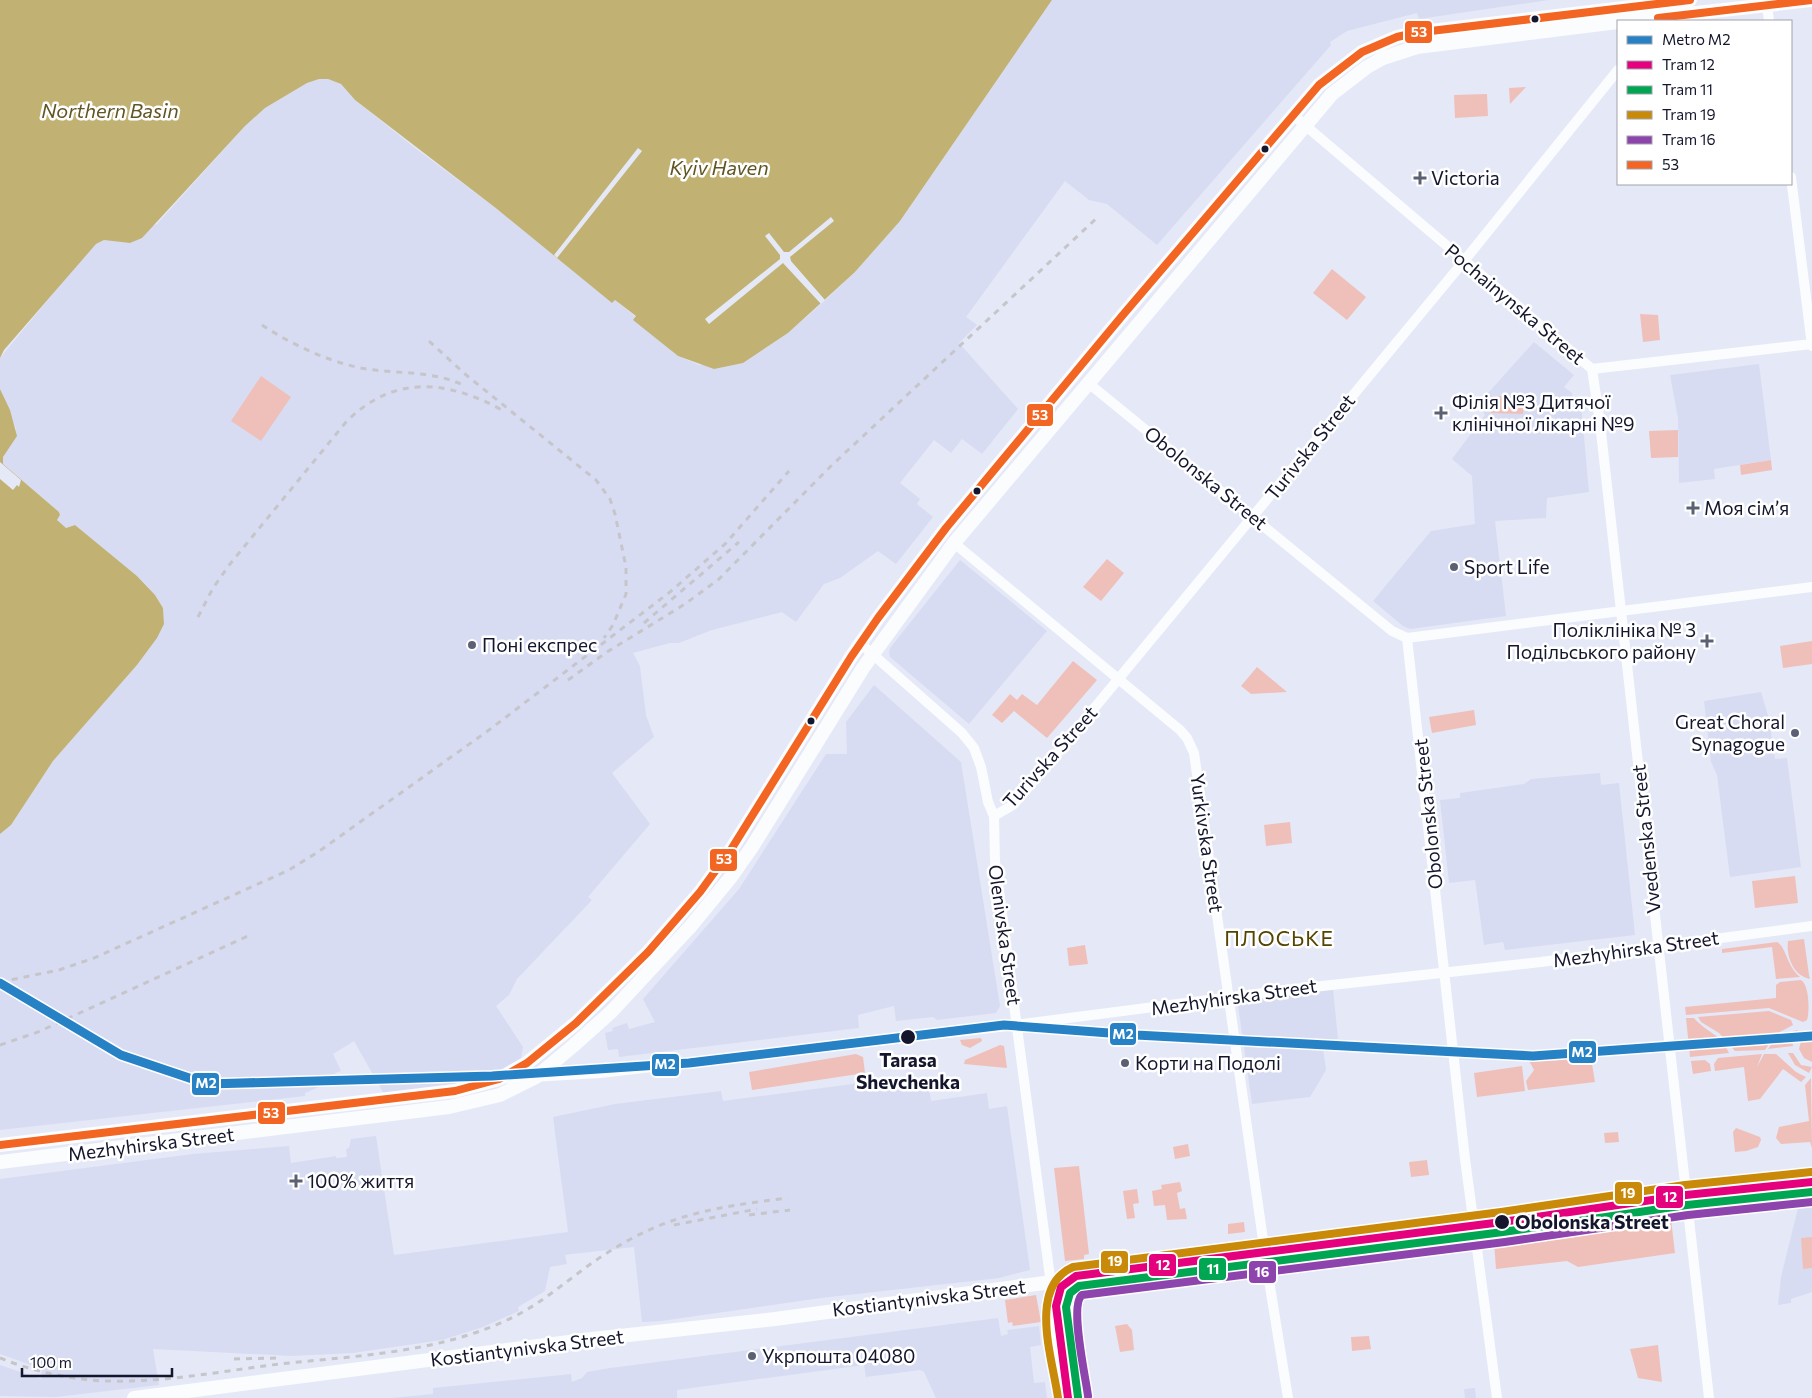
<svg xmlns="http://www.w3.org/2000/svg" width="1812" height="1398" font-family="Commissioner,sans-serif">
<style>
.built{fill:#d8dcf2}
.green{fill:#efc0ba}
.water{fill:#c1b274}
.pier{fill:#e5e8f6}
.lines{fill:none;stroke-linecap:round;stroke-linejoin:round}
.minor{stroke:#fbfcfe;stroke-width:10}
.major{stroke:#fbfcfe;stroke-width:14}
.rail{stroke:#c5c5ca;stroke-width:3;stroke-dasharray:6 6;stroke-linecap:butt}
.bus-1-casing{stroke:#fff;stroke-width:11}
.bus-1{stroke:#f26522;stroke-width:8}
.tram-1-casing{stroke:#fff;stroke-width:11}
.tram-2-casing{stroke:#fff;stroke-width:11}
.tram-3-casing{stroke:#fff;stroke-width:11}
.tram-4-casing{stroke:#fff;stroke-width:11}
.tram-1{stroke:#e5007d;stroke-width:8}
.tram-2{stroke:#00a651;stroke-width:8}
.tram-3{stroke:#c98909;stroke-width:8}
.tram-4{stroke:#8e44ad;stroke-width:8}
.metro-1-casing{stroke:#fff;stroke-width:12}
.metro-1{stroke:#2782c5;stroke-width:9}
.bus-dot{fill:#13162c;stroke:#fff;stroke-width:2}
.poi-dot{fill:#5c6073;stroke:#fff;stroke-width:2}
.labels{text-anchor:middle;stroke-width:5;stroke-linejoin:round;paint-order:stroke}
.poi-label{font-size:19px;fill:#13162c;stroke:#fff;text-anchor:start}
.street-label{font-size:19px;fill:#13162c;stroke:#fff}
.stop-label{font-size:19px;font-weight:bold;fill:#13162c;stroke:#fff}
.water-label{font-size:20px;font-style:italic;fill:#615524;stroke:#fff}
.quarter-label{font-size:21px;letter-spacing:1px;fill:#544502;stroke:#fff}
.line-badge{stroke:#fff;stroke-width:2}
.badge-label{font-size:14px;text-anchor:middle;font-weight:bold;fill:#fff}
</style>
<rect width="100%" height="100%" fill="#e5e8f6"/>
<path class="built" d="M1052,0h497l-130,19 -2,-6 -70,18 -17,11 1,3 -174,200 -50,-41 -18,-4 -24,-19 -99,136 11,8 -18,18 59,66 -36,45 -20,-15 -11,14 -17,-13 -34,43 20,16 -3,5 16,13 -37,47 -18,-13 -38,27 -16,6 -28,38 -14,-10 -70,18 -33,13h-9l-37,10 7,13 6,49 8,22 -42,36 38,51 -62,73 4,3 -75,79 -8,16 -13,11 27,41 -2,11 -22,13 -35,11 -80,12 -30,-53 -21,13 8,17 -6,2 2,6 -32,14v3l-305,34v-296l11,-9 42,-64 84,-96 20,-27 7,-15 -1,-15 -8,-13 -18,-19 -62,-51 -9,3 -6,-4 -3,-4 3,-5 -1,-3 -56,-48v-7l13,-28 -16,-40v-31l84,-102 12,-12 8,-4 53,-16 88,-98 20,-18 42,-25 11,-4h10l13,5 14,16 60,48 82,61 115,94 3,-3 21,17 -2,3 44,36 21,9 44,-2 45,-30 33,-29 34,-32 45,-51z
M1534,342l40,33 -10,12 8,6 2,12 7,-1 8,88 -42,6 -1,20 -51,3 11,95 -96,13 -7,-3 -30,-25 58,-70 44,-7 -3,-48 -20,-17 33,-44 -6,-12z
M1759,364l12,96 -57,9 1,10 -36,4 -1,-65 -8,-43z
M960,560l87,71 -78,93 -79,-67 -1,-4 1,-5z
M874,685l87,77 39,244 -4,7 -59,7 -4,-3 -37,4 -2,-15 -36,9 1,13 -240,29 -1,-8 -10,1 -3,-17 8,-2 -1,-3 15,-5 2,6 26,-7 -12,-23 96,-110 87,-135h21l-1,-32z
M1761,692l8,27 6,40 12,-1 14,109 -71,10 -13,-102 -6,-13 -7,-61z
M1600,773l1,12 18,-2 16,152 -130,15 -2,-8 -19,3 -9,-65 -26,3 -9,-83 20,-2v-5l64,-9 7,-5z
M1333,989l5,50 -16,2 4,29 -16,27 -58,7 -14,-99 3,-3z
M860,1083l1,8 67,-8 3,18 56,-8 2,16 18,-3 23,164 -31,8 -178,20 -160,23 -19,1 -8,-75 -62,7 -7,1 2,9 -17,3 -5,24 -27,16 1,4 -36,16 -41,13 -89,13 -61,3 -139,-7 6,36 -103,12 -56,-1v-31l41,14 1,-10 -42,-15v-175l193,-25 96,-8 2,17 45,-7v2l11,-1 -1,-8 3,-1 2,-9 25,-3 18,119 174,-23 -15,-115 62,-13 106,-13 2,10z
M1812,1203v89l-21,7v4l-13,2 3,-28 18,-73z
M998,1318l3,18 7,-2 -1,-4 32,-4 2,19 -11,2 4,36 11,-1 2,16h-111l-12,-26 -4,-2 -54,7 -2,-12 -187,25v8h-285l41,-4v-6l138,-14 1,8 10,-4 5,-6 23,-4z
M1475,1388l1,10h-11l-1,-9z"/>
<path class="green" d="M1526,87l-16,17 -1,-16z
M1487,94l1,22 -33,2 -1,-23z
M1332,269l34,28 -19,23 -34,-27z
M1640,314l18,1 2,25 -17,2z
M261,376l30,21 -30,44 -30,-20z
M1491,396l33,1 -1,17 -32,-1z
M1678,430v27l-27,1 -2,-27z
M1771,460l1,10 -31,5 -1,-10z
M1107,559l17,14 -23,28 -18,-14z
M1812,641v23l-29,4 -3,-22z
M1073,661l24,19 -50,58 -33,-27 -12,12 -10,-8 18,-21 7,6 5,-6 15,11z
M1257,667l30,25 -36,2 -10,-8z
M1474,710l2,15 -44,8 -3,-16z
M1290,822l2,21 -26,3 -2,-21z
M1795,876l3,27 -43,5 -3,-27z
M1804,939l5,36 1,4c-17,-3 -24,-23 -22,-38z
M1777,942c10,6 9,23 23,35l-24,2 -4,-32 -50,6v-4z
M1085,945l3,19 -19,2 -2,-18z
M1801,980c8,4 9,31 6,40l-4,2 -34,-14 -83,7 -1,-8 91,-9v-13l4,-3z
M1769,1011l22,9 2,5 -17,9 -11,16 -30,1 -16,-18 -18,-11 -3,-5z
M1686,1018h8c13,15 26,15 35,35l-39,4z
M1797,1030l1,2 -6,8 1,6 -25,3 8,-11z
M1811,1032l1,3v27l-8,-4 -5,-9 3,-12z
M981,1038l1,3 -12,7 -8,-3 -2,-5z
M1000,1045l4,1 3,22 -43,-4 1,-4z
M1589,1046l6,36 -67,8 -2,-9 8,-11 -7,-13c23,-2 39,-9 62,-11z
M1788,1053h5l8,12 11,2 -3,6 -14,-8z
M856,1054l7,3 2,16 -113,17 -3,-18z
M1762,1054l-5,13 7,-13h12l20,18 10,5 -5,5 -18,-13 -23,30 -12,2 -4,-34 -29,4 -1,-7 4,-6z
M1705,1060l5,4 1,7 -18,3 -2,-13z
M1522,1066l3,25 -48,6 -3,-24z
M1811,1078l1,70 -2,-6 -29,2 -5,-6 3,-11 30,-6 -4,-36z
M1736,1128l24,9 1,3 -3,7 -12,4 -11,1 -2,-20z
M1618,1132l1,10 -14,1 -1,-10z
M1188,1144l2,12 -15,3 -2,-12z
M1427,1160l2,15 -18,2 -2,-15z
M1079,1166l10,88 -5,1v4l-19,2 -11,-93z
M1180,1182l2,9 -5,2 3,16 5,-1 2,11 -20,1 -2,-15 -11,1 -2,-15 10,-2 -1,-4z
M1137,1189l2,14 -6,1 2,14 -8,1 -4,-28z
M1671,1219l4,34 -97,14 -11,-6 -71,8 -2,-27z
M1244,1222l1,10 -17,2v-10z
M1812,1237v31l-9,1 -2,-31z
M1036,1295l5,27 -28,4 -1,-4 -4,1 -3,-23z
M1127,1324l5,6 2,20 -14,2 -5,-26z
M1369,1336l2,13 -19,2 -1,-14z
M1658,1345l4,37 -24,-4 -8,-29z"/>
<path class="water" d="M0,0h1052l-152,221 -45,51 -67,61 -45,30 -29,6 -36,-13 -45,-36 3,-4 -21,-16 -3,3 -115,-94 -142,-109 -14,-16 -13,-5h-9l-12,4 -42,25 -20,18 -103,112 -12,5 -26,-3 -8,4 -92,106 -4,8z
M0,389l10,21 7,26 -14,21v7l56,48 1,3 -3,5 9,8 9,-3 62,51 18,19 8,13 1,16 -7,14 -20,27 -84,96 -42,64 -11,9z"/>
<path class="pier" d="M638,148l4,3 -85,107 -3,-3z
M831,217l3,4 -44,36 1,4 34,39 -4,4 -38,-41 -74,61 -4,-5 75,-60v-4l-15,-19 4,-3 15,19h5z
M0,462l21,18 -2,7 -2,-2 -4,5 -13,-11z"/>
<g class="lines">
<path class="minor" d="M1767,5l2,16
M1293,115l299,254 220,-25
M1791,177l21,169
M1592,369l8,54 109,975
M1087,382l305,249 15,7 58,521 32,239
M954,543l226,187 7,8 7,15 73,515 21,130
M1407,638l405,-51
M860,643l102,90 12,15 7,19 7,35 6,14 1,45 71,537
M994,816l19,-11 45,-53 406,-491 154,-191
M500,1079l100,-6 399,-46 287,-37 255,-28 271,-36"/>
<path class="major" d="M1625,21l187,-21
M0,1145l455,-54 44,-12 28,-16 49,-40 72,-71 52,-60 32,-44 119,-191 27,-39 68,-90 176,-212 197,-231 43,-33 35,-15 17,-4 276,-33
M0,1162l449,-55 51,-12 36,-18 37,-31 38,-34 79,-85 41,-50 21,-30 111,-179 91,-125 378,-449 35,-27 16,-9 34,-11 201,-25
M134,1398l458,-59 183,-20 277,-37 73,-14 333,-37 354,-46"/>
<path class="rail" d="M262,325c29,19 61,34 94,42 37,8 75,2 109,19
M429,341l36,33 131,106 14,19 5,15 11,53v27l-13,31 -9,13
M198,617l15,-29 17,-24 116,-142c48,-48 101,-42 156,-12
M644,623l95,-81
M568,680l39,-28 78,-48 34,-25 112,-113 268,-250
M0,982l59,-12 35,-12 195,-88 29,-18 171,-122 181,-138 55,-48 64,-73
M0,1045l38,-13 212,-97
M749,1215l41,-5
M674,1225l83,-16
M0,1358c27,11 60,19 89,22 60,5 122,-7 182,-15 78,-9 164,-11 236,-45 36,-16 64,-44 97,-65 62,-41 112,-48 184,-57
M234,1359l44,-1"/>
<defs>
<path id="bus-1" d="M1658,18l154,-18
M0,1145l455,-54 44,-12 28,-16 49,-40 72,-71 52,-60 32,-44 119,-191 27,-39 68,-90 176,-212 197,-231 43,-33 35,-15 17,-4 276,-33"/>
</defs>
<use href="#bus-1" class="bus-1-casing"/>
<use href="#bus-1" class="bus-1"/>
<defs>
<path id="tram-1" d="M1068,1398l-12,-92 5,-19 15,-11 426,-54 184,-27 126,-13"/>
<path id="tram-2" d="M1078,1397l-12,-90 4,-14 9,-7 424,-54 184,-27 125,-13"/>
<path id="tram-3" d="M1058,1398c-5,-38 -31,-111 15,-131l428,-55 184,-27 126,-13"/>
<path id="tram-4" d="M1088,1396c-2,-18 -19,-91 -6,-101l423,-53 183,-27 124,-13"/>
</defs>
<use href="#tram-1" class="tram-1-casing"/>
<use href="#tram-2" class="tram-2-casing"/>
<use href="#tram-3" class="tram-3-casing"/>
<use href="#tram-4" class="tram-4-casing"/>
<use href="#tram-1" class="tram-1"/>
<use href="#tram-2" class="tram-2"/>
<use href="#tram-3" class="tram-3"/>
<use href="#tram-4" class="tram-4"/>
<defs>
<path id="metro-1" d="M0,983l121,72 86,29 285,-8 197,-13 315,-38 132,10 397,21 279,-20"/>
</defs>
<use href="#metro-1" class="metro-1-casing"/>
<use href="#metro-1" class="metro-1"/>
</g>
<g class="bus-dot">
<circle cx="1535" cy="19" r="4.5"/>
<circle cx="1265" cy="149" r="4.5"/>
<circle cx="977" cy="491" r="4.5"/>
<circle cx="811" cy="721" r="4.5"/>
<circle cx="908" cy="1037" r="8"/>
<circle cx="1502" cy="1222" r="8"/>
</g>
<g class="poi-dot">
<path d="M1417.5 170.5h5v5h5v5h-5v5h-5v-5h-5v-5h5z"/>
<path d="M1438.5 405.5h5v5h5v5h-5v5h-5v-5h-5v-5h5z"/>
<path d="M1690.5 500.5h5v5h5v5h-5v5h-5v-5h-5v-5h5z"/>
<circle cx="1454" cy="567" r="5"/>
<path d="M1704.5 633.5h5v5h5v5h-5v5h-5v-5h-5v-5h5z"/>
<circle cx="472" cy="645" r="5"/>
<circle cx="1795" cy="733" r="5"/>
<circle cx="1125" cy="1063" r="5"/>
<path d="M293.5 1173.5h5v5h5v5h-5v5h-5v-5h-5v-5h5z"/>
<circle cx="752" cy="1356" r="5"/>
</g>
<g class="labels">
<g class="poi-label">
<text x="1431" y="185">Victoria</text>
<text x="1452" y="409">Філія №3 Дитячої<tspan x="1452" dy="22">клінічної лікарні №9</tspan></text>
<text x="1704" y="515">Моя сім’я</text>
<text x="1464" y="574">Sport Life</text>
<text x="1696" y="637" text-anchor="end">Поліклініка № 3<tspan x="1696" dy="22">Подільського району</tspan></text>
<text x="482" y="652">Поні експрес</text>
<text x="1785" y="729" text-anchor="end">Great Choral<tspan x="1785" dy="22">Synagogue</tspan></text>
<text x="1135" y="1070">Корти на Подолі</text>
<text x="307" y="1188">100% життя</text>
<text x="762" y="1363">Укрпошта 04080</text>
</g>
<g class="street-label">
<text transform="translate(1515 304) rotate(40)" y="7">Pochainynska Street</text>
<text transform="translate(1310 447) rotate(-51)" y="7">Turivska Street</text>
<text transform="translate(1206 478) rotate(39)" y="7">Obolonska Street</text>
<text transform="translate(1050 757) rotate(-48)" y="7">Turivska Street</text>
<text transform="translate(1428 814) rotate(-96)" y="7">Obolonska Street</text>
<text transform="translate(1646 839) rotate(-96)" y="7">Vvedenska Street</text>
<text transform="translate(1207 843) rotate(82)" y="7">Yurkivska Street</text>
<text transform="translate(1005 935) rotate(82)" y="7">Olenivska Street</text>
<text transform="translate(1636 949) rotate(-8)" y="7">Mezhyhirska Street</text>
<text transform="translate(1234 997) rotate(-8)" y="7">Mezhyhirska Street</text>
<text transform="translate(151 1144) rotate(-7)" y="7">Mezhyhirska Street</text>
<text transform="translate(929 1298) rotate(-7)" y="7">Kostiantynivska Street</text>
<text transform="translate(527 1348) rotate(-7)" y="7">Kostiantynivska Street</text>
</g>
<g class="stop-label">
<text x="908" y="1067">Tarasa<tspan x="908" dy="22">Shevchenka</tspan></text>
<text x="1515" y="1229" text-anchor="start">Obolonska Street</text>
</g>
<g class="water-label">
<text x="110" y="118">Northern Basin</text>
<text x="719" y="175">Kyiv Haven</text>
</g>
<g class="quarter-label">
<text x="1279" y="946">ПЛОСЬКЕ</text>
</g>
</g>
<g class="line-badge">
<rect x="1404" y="20" width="29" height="24" rx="5" fill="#f26522"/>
<rect x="1026" y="403" width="28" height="24" rx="5" fill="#f26522"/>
<rect x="709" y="848" width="29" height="24" rx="5" fill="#f26522"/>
<rect x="1109" y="1022" width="28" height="24" rx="5" fill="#2782c5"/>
<rect x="1568" y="1040" width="29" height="24" rx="5" fill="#2782c5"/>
<rect x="651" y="1053" width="29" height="24" rx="5" fill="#2782c5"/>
<rect x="191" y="1072" width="29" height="24" rx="5" fill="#2782c5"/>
<rect x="257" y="1101" width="29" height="24" rx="5" fill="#f26522"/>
<rect x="1614" y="1181" width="29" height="24" rx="5" fill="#c98909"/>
<rect x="1655" y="1185" width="29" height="24" rx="5" fill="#e5007d"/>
<rect x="1100" y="1250" width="29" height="24" rx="5" fill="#c98909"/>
<rect x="1148" y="1253" width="29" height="24" rx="5" fill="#e5007d"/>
<rect x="1198" y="1257" width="29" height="24" rx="5" fill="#00a651"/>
<rect x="1248" y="1260" width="29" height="24" rx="5" fill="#8e44ad"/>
</g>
<g class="badge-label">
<text x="1419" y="37">53</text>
<text x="1040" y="420">53</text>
<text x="724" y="864">53</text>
<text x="1123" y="1039">M2</text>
<text x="1582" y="1057">M2</text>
<text x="665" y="1069">M2</text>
<text x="206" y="1088">M2</text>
<text x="271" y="1118">53</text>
<text x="1628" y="1198">19</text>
<text x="1670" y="1202">12</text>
<text x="1115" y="1266">19</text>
<text x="1163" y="1270">12</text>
<text x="1213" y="1274">11</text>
<text x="1262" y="1277">16</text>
</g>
<rect x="1617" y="20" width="175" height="165" fill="#ffffff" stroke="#a1a2ab"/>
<rect x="1627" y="36" width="25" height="8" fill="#2782c5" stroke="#a1a2ab"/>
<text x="1662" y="45" font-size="15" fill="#13162c">Metro M2</text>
<rect x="1627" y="61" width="25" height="8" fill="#e5007d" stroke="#a1a2ab"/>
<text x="1662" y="70" font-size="15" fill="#13162c">Tram 12</text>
<rect x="1627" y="86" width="25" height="8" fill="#00a651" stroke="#a1a2ab"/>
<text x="1662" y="95" font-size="15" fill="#13162c">Tram 11</text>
<rect x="1627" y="111" width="25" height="8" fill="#c98909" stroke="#a1a2ab"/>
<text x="1662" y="120" font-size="15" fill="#13162c">Tram 19</text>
<rect x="1627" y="136" width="25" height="8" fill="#8e44ad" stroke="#a1a2ab"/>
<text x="1662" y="145" font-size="15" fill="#13162c">Tram 16</text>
<rect x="1627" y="161" width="25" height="8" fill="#f26522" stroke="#a1a2ab"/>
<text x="1662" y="170" font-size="15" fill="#13162c">53</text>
<path d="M22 1368v8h150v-8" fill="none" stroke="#13162c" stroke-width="2.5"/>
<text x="30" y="1368" font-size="15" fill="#13162c" stroke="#ffffff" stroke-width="4" paint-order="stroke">100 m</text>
</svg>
